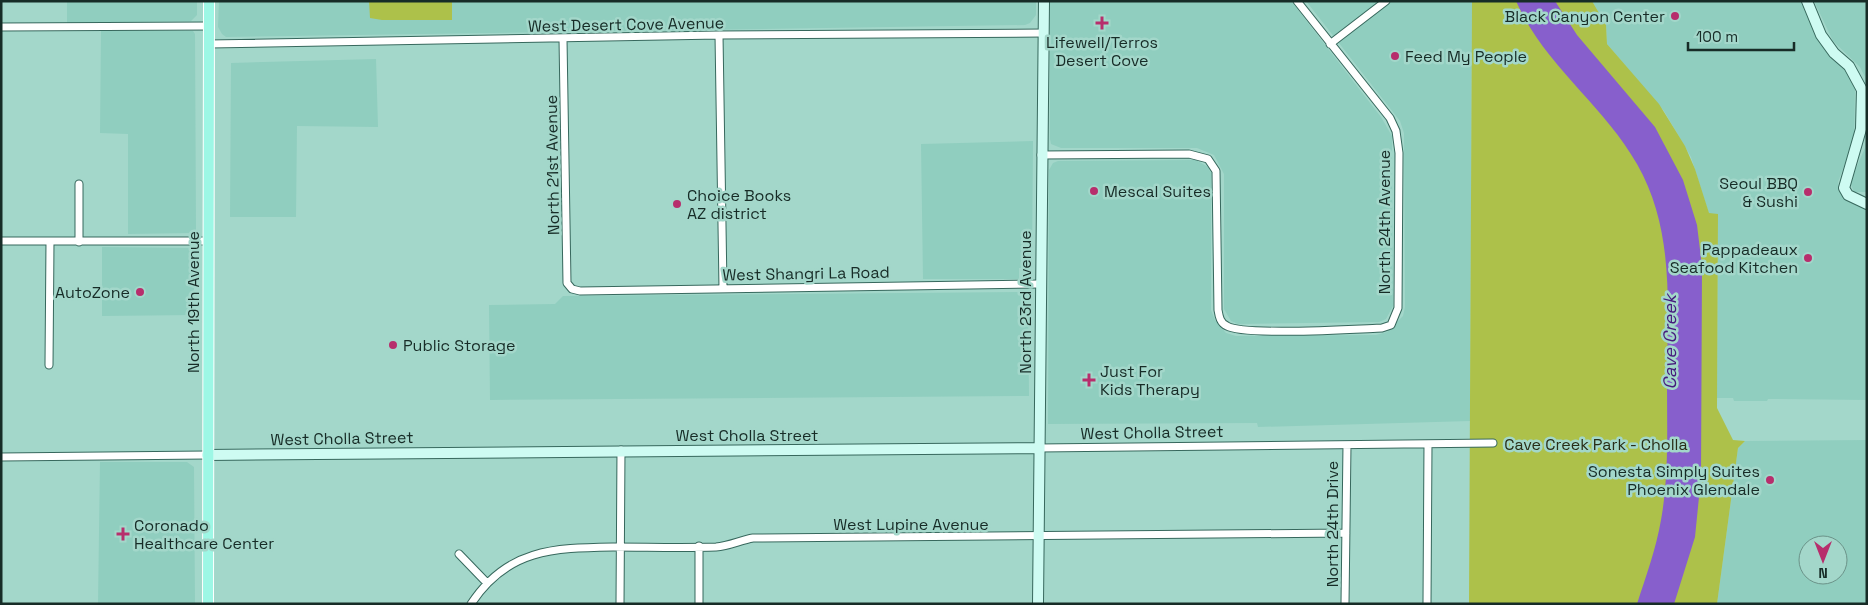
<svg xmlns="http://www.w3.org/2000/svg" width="1868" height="605" font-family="'Space Grotesk',sans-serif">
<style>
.built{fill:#90cebf;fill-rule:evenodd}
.green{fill:#adc14a}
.water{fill:#875fcc}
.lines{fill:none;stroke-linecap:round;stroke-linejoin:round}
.street-casing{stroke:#37685d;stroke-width:9}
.secondary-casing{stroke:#37685d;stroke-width:12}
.primary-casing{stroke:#fff;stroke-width:12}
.street{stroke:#fff;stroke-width:7}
.secondary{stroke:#cefbf2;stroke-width:10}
.primary{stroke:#9df7e5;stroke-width:10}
.poi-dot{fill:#b72e6c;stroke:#a3d7ca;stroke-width:2}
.labels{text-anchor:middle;stroke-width:5;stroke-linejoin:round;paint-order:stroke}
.poi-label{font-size:16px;fill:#172c27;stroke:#a3d7ca;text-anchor:start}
.street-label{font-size:16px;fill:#172c27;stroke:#a3d7ca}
.park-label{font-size:16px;fill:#292d17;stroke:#a3d7ca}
.water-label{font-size:18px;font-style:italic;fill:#461a7d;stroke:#a3d7ca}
</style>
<rect width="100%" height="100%" fill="#a3d7ca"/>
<path class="built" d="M67,1h130v14l-6,6 -124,2z
M219,1h817v14l-6,8 -5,2 -799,12 -4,-3 -4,-7z
M1050,1h241l90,116 11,19 1,170 -7,13 -7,3 -141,2 -7,-3 -7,-12v-135l-10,-19 -17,-7h-136l-10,-4 -1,-5z
M1306,1h166l-2,420 -212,6 -1,-4 -209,1 1,-254 4,-7 5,-2 138,-1 12,7 3,6v137l4,10 11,13 10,3 140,-1 11,-3 16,-16 2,-9 -1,-174 -4,-12z
M1592,1h210l15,36 7,12 23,22 8,17 -1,51 -16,43 1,8 5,8 23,9v193l-99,-1 -1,2h-33l-1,-3h-16l1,-184h-9l-18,-57 -27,-46 -57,-67 -1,-19z
M1814,1h53v191h-13l-4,-10 15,-34 2,-11 -2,-60 -5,-10 -27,-26z
M101,31h92l2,3 1,196 -2,3 -66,1v-100l-28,-1z
M376,59l2,68 -81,-1 -1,91h-66l1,-154z
M1033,141l-1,126 -13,1v11h-96l-2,-135z
M102,247l92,1v67l-92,1z
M1028,292l1,104 -539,4 -1,-95 66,-1 8,-8z
M1867,440v164h-150l21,-156 7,-7zM1808,545h30v30h-30z
M100,462h87l7,5 1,137h-97z"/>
<path class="green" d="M369,1h83v19h-70l-12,-2z
M1472,1h120l14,24 1,19 52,60 26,42 10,23 14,44 9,1 -1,194 16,32 12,1 -7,7 -21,156h-248z"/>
<path class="water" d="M1516,1h39l22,34 78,92 28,53 14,45 5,41 -1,211 -6,60 -21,67h-37c9,-28 19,-55 24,-84 8,-44 6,-90 6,-135 0,-75 9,-153 -30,-221 -34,-60 -93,-99 -121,-163z"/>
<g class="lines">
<defs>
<path id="street" d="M1,27l208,-1
M719,35l4,253
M563,39l4,244 5,6 8,2 460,-7
M209,44l510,-9 325,-2
M1330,44l56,-43
M1041,155l148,-1 19,5 8,12 2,139c1,6 2,13 9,16 16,10 129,3 155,2l9,-3 7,-17 1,-155 -3,-22 -6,-13 -93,-117
M1,241h208
M79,242v-58
M49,365l1,-123
M1039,448l454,-5
M1,457l206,-2
M459,554l28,29
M471,604c36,-55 82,-56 142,-57 34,0 69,1 103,0 13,-1 25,-7 37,-9l593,-5
M620,604l1,-154
M699,604v-58
M1345,604l2,-159
M1427,604l1,-160"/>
<path id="secondary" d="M1807,1l14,34 13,18 15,13 13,24 -1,39 -17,59 4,7 19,9
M207,455l832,-7
M1038,604l6,-603"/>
<path id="primary" d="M208,604l1,-603"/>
</defs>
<use href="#street" class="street-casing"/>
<use href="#secondary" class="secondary-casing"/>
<use href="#primary" class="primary-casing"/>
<use href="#street" class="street"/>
<use href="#secondary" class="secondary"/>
<use href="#primary" class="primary"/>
</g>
<g class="poi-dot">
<circle cx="1675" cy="16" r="5"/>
<path d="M1099.5 15.5h5v5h5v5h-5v5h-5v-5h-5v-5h5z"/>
<circle cx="1395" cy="56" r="5"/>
<circle cx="1094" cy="191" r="5"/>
<circle cx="1808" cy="192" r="5"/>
<circle cx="677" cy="204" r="5"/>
<circle cx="1808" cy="258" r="5"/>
<circle cx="140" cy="292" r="5"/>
<circle cx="393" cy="345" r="5"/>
<path d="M1086.5 372.5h5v5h5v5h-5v5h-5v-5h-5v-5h5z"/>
<circle cx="1770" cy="480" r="5"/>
<path d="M120.5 526.5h5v5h5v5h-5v5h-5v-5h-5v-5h5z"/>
</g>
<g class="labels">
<g class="poi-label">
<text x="1665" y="22" text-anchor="end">Black Canyon Center</text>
<text x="1102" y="48" text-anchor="middle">Lifewell/Terros<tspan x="1102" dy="18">Desert Cove</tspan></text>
<text x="1405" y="62">Feed My People</text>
<text x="1798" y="189" text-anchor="end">Seoul BBQ<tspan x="1798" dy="18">&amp; Sushi</tspan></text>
<text x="1104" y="197">Mescal Suites</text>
<text x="687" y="201">Choice Books<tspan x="687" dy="18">AZ district</tspan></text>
<text x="1798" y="255" text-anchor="end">Pappadeaux<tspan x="1798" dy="18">Seafood Kitchen</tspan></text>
<text x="130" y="298" text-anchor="end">AutoZone</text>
<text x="403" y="351">Public Storage</text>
<text x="1100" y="377">Just For<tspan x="1100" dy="18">Kids Therapy</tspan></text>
<text x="1760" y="477" text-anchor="end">Sonesta Simply Suites<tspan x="1760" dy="18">Phoenix Glendale</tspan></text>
<text x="134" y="531">Coronado<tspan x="134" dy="18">Healthcare Center</tspan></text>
</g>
<g class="street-label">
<text transform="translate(626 24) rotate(-1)" y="6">West Desert Cove Avenue</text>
<text transform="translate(552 165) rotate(-91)" y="6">North 21st Avenue</text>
<text transform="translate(1384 222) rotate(-90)" y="6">North 24th Avenue</text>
<text transform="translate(806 273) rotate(-1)" y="6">West Shangri La Road</text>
<text transform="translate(193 302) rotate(-90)" y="6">North 19th Avenue</text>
<text transform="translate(1025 302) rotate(-90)" y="6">North 23rd Avenue</text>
<text transform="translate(1152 432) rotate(-1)" y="6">West Cholla Street</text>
<text x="747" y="441">West Cholla Street</text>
<text transform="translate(342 438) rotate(-1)" y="6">West Cholla Street</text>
<text x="911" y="530">West Lupine Avenue</text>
<text transform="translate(1332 524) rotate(-90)" y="6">North 24th Drive</text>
</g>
<g class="park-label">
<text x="1596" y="450">Cave Creek Park - Cholla</text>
</g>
<g class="water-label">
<text transform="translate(1670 342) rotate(-90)" y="6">Cave Creek</text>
</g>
</g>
<rect width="1868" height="605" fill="none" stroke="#172c27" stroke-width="5"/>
<g transform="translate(1823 560) rotate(180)"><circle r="24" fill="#a3d7ca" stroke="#6b9389"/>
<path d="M0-4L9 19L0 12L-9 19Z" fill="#b72e6c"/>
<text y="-8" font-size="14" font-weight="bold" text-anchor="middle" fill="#172c27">N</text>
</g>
<path d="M1688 42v8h106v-8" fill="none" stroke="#172c27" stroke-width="2.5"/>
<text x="1696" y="42" font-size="15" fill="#172c27" stroke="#a3d7ca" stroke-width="4" paint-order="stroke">100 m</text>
</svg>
